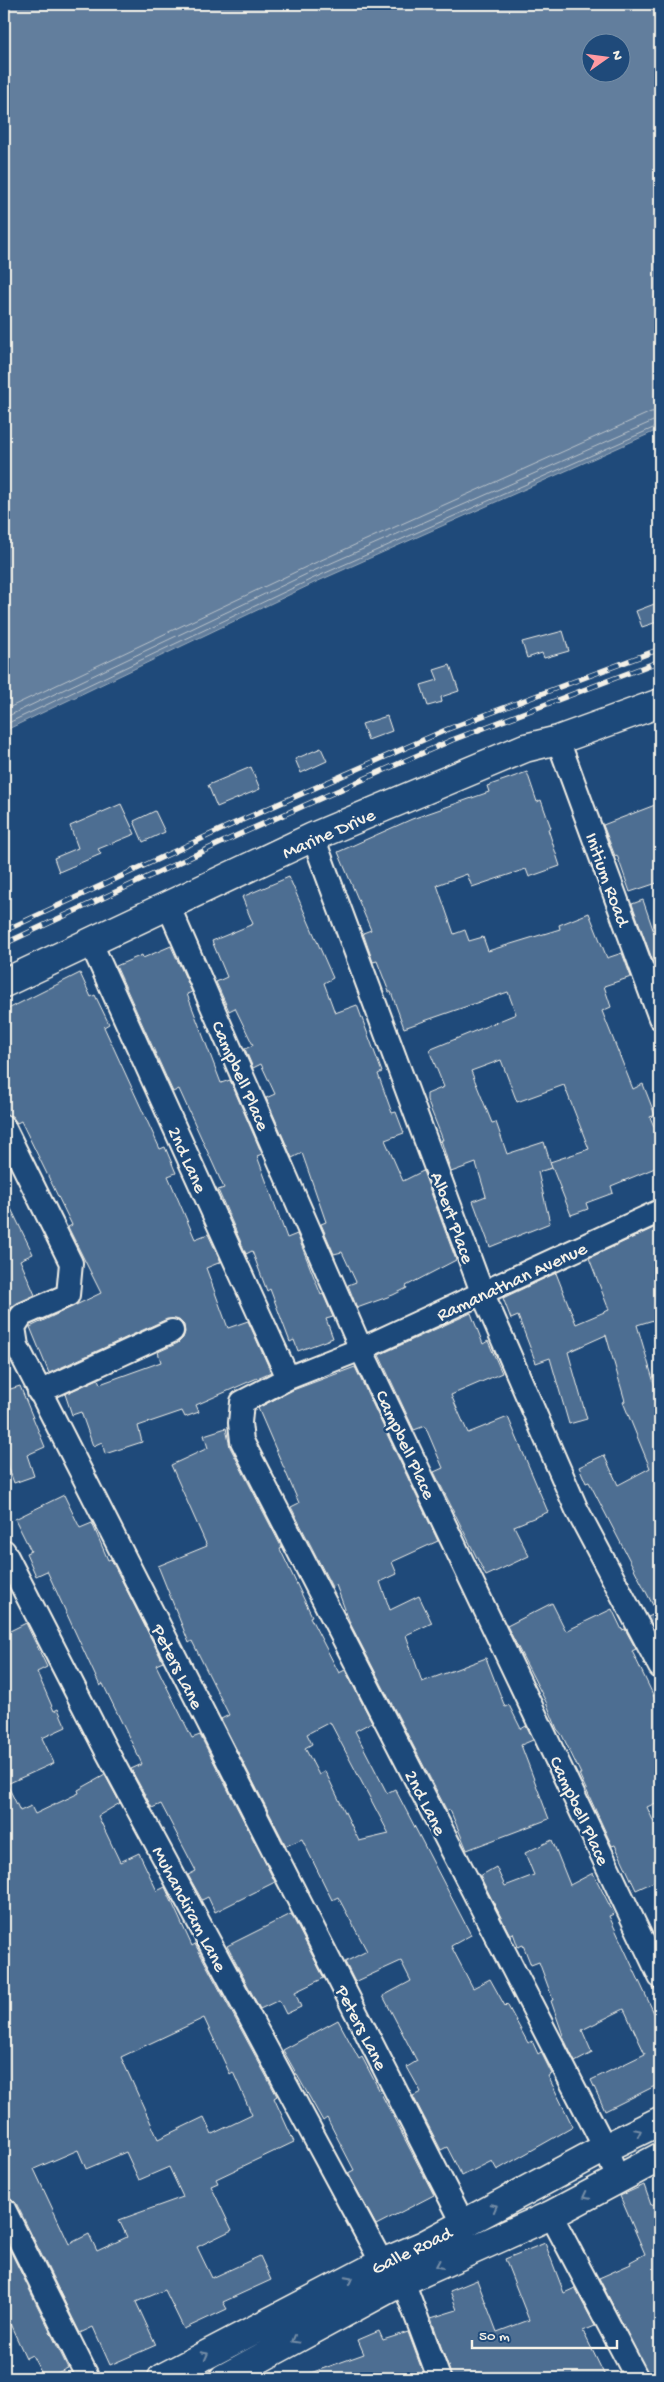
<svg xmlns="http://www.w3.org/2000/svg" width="664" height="2382" font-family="'Gochi Hand',sans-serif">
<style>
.water{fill:#627e9d;stroke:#9cacbb;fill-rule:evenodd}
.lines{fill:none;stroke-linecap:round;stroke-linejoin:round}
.shore{stroke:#bac3ca;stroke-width:1}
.building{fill:#4d6e92;stroke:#f4f1e8;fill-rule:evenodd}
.minor-casing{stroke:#f4f1e8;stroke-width:26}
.major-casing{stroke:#f4f1e8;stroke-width:31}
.highway-casing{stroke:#f4f1e8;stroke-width:31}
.minor{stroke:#1f4a7a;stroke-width:22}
.major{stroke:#1f4a7a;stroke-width:28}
.highway{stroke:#1f4a7a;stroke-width:28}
.rail-casing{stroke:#f4f1e8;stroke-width:5.5}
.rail{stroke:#1f4a7a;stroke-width:4;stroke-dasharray:11;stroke-linecap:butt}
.oneway{stroke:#748da6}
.labels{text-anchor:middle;stroke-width:5;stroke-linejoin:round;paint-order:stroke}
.street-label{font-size:19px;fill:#f4f1e8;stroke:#1f4a7a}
</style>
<rect width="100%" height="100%" fill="#1f4a7a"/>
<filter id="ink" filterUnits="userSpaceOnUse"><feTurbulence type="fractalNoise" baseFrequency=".02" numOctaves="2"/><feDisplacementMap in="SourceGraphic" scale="10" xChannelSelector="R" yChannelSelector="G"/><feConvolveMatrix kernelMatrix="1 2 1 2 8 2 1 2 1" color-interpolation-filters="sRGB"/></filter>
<g filter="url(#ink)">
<path class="water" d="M4,4h656v425l-344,153 -312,149zM592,42h30v30h-30z"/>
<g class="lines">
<path class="shore" d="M4,710l304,-144 343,-154 9,-1
M4,718l307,-146 349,-154
M4,725l310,-147 346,-153"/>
</g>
<path class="building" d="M657,603l3,18 -18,6 -6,-16z
M563,631l6,20 -25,7 -2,-5 -15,5 -5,-16z
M450,665l9,26 -18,6 1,5 -14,4 -7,-21 17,-5 -4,-10z
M387,716l5,15 -24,9 -6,-16z
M321,748l6,13 -26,12 -6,-14z
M251,767l9,22 -43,18 -9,-22z
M527,772l10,30 4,-2 10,28 -3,1 12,37 -31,11 -3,-8 -54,18 -5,-13 -30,11 17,49 11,-4 4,11 14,-4 5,14 72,-22 -1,-4 30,-12 18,45 15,-5 9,24 -27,9 7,21 -9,4 31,78 10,-5 12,31 -5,2 10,24v25l-49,20 2,7 -27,10 2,6 -17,6 -21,-53 39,-13 -25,-64 -47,17 -16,-42 -30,11 21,52 4,-1 11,32 37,-12 8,26 -14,4 12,51 -60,24 -17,-46 13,-5 -10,-33 -25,9 -10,-32h2l-16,-40v-6l17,-7 -15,-37 87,-36 -8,-22 -104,36 -13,-36h-2l-12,-31 -4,1 -10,-29 8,-3 -33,-78 74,-33 77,-27 -2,-6z
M121,804l14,30 -37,15 3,5 -42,18 -5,-14 24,-10 -8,-22z
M655,805l5,14v63l-30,10 -13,-37 -2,1 -12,-31z
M155,811l10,21 -22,10 -9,-21z
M289,877l44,101 -9,5 11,30 22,-8 25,67 -4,2 14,39 4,-1 8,21 -19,7 18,41 20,-10 33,89 -50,26 1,2 -14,7 -36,13 -9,-23 8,-3 -14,-30 -8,2 -13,-30 5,-2 -24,-69 -10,5 -26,-60 9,-4 -14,-30 -8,4 -8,-19 8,-4 -18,-37 -6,3 -13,-29 11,-5 -15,-36 41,-17 -11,-27z
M643,900l14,41 3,-1v41l-28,-77z
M171,946l21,46 -5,2 34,89 9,-3 32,74 -5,2 30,82 10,-4 24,61 2,-1 10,23 -7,2 7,19 -35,13 -4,-11 -4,2 -20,-53 -3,2 -15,-40 -6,3 -28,-64 6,-2 -45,-99 -6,3 -57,-126 26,-11 1,3z
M80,973l11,24 4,-2 14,29 -5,3 56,122 5,-2 11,26 -8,3 27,63 13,-5 13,28 -15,6 22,60 20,-7 23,51 -75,33 3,7 -14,5 -3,-6 -44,15 4,16 -37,12 -3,-12 -9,4 -12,-34 -9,3 -7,-21 33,-15 2,5 61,-22 -3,-10 20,-9 5,-5 2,-6 -1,-7 -5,-5 -12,-1 -118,54 -19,-46 71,-34 -33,-66 4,-2 -51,-104 -4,2 -5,-7 -8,-2v-103z
M4,1194l29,60 -13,6 15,35 -18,8 -7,6 -6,-13z
M660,1225v93l-23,7 20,68 3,-1 -1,246 -11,-21 9,-4 -68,-131 -3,1 -7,-16 25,-12 14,30 32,-17 -27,-66 2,-1 -19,-66 -38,17 19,67 -18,5 -19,-66 -14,5 -18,-47 -7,3 -8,-21 53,-25 20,51 33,-14 -20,-52z
M471,1313l12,31 5,-3 14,32 -51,22 17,38 40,-16 40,95 -34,14 15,30 -43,20 -52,-104 9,-4 -18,-42 -11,4 -35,-75z
M355,1367l83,174 -46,21 5,12 -17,8 10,28 29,-14 13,27 -26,12 16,47 64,-24 19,49 4,-2 12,24 5,-3 7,14 -12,5 28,74 -82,31 -17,-40 -3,1 -97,-188 -14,-38 -4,2 -41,-80 8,-4 -41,-95 35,-18z
M20,1386l25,61 -18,8 7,21 -20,7 -7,-20 -3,1v-73z
M226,1428l4,19 52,101 -2,1 32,67 -2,1 29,56 6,-3 27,52 -17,9 32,62 8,-4 76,146 -20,11 22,42 17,-9 15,27 2,-2 21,39 4,-2 6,13 3,-2 11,22 -4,2 25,51 -76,43 -5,-9 -30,15 -15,-29 -6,3 -28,-54 8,-4 -14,-25 10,-6 -34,-65 28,-15 -10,-20 -46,21 -10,-20 22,-11 -29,-54 -6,3 -30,-61 -16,7 -65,-127 8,-4 -37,-74 -3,2 -31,-77 49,-20 -36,-81 37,-17 -4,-13zM330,1722l59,112 -30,7 -34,-70 -6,4 -14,-27 7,-4 -5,-10z
M64,1495l16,33 12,-5 16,37 3,-1 52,103 -7,3 36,73 8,-3 75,147 -60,30 -7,-15 -6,3 -14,-25 8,-4 -35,-67 -9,4 -21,-39 11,-5 -39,-80 -3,2 -53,-115 -11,5 -10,-23 5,-2 -16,-32z
M552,1603l14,28 46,-22 10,21 3,-1 11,20 -4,2 28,58v92l-13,6 13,29v43l-24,11 -21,-45 -3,1 -33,-72h2l-19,-39 -5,-6 -11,-27 -39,-76z
M26,1623l21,44 -10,5 17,39 4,-2 8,18 -24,11 12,25 -47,21 13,27 11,-5 4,8 44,-21 -1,-3 27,-15 15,28 -22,13 22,46 19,-9 18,38 8,-4 27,59 3,-2 82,152 -3,2 20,44 -78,37 2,4 -7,3 21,44 -35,17 15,31 48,-22 11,24 -48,22 4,7 -43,20 -19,-39 -29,12 20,43 -46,20 -17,-38 -13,6 -64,-130 -5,-5 -7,-2v-562zM204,2018l26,56 3,-2 19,43 -40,19 -8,-17 -46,22 -37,-82zM78,2150l8,19 40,-17 13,28 30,-13 14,30 -64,23 8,17 -30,14 -8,-17 -20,10 -35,-75z
M552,1840l18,45 23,-12 21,41 -5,2 51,110v60l-1,-2 -54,27 -14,-31 54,-26 -21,-45 -42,21 10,23 -17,9 -10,-21 -14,-40 2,-1 -14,-38 -8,3 -8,-20 -5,2 -5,-14 -3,2 -30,-59 16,-9 9,19 29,-11 -9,-22z
M291,1914l33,64 -29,14 6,15 -15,7 -7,-14 -19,9 -33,-63z
M338,2020l21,39 3,-2 72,138 -58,30 -28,-52 6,-3 -27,-52 -4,3 -40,-71z
M644,2185l7,20 9,-4v177h-10l-51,-100 32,-14 -1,-2 15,-8 -25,-58z
M4,2238l64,130 -22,10h-2l-12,-23 -6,3 -22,-47z
M545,2243l19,50 11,-5 20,38 -12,5 23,47h-154l-21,-60 26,-8 -7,-19 27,-11 20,52 32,-12 -24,-61z
M379,2331l4,9 25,-8 17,46h-123v-2l62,-22 -6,-14z"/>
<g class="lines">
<defs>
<path id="minor" d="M558,740l102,278
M313,837l169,455 95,218 83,157
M168,905l193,444 299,628
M90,941l198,437
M4,1127l67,136 -3,32 -46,20 -8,12 3,19 446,877
M39,1392l133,-61
M4,1551l102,199 276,513
M618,2179l-13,-31 -363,-707 -2,-18 2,-21 46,-24 73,-29 299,-138
M4,2209l84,169
M551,2215l86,163
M403,2281l36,97"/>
<path id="major" d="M4,983l309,-146 212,-89 33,-8 102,-37"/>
<path id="highway" d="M162,2378l220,-115 42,-18 181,-97 55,-27
M224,2378l179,-97 148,-66 109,-58"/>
</defs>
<use href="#minor" class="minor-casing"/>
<use href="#major" class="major-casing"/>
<use href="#highway" class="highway-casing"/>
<use href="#minor" class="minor"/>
<use href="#major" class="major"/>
<use href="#highway" class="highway"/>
<defs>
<path id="rail" d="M4,931l229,-107 215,-95 212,-80
M4,944l234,-109 214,-95 208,-79"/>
</defs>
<use href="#rail" class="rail-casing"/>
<use href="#rail" class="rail"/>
</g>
<defs><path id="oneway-chevron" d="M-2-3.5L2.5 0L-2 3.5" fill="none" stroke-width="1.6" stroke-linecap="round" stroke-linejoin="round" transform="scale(1.25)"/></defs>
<g class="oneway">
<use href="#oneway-chevron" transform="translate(638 2132) rotate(-26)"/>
<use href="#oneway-chevron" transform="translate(586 2196) rotate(153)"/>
<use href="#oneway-chevron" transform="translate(494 2207) rotate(-28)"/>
<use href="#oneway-chevron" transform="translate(439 2265) rotate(156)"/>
<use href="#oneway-chevron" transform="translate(349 2280) rotate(-28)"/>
<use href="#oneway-chevron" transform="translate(295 2340) rotate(151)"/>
<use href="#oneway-chevron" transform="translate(205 2355) rotate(-28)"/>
</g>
</g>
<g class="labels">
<g class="street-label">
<text transform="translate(328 832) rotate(-24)" y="7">Marine Drive</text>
<text transform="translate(609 879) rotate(70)" y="7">Initium Road</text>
<text transform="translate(242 1075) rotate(66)" y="7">Campbell Place</text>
<text transform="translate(189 1159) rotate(66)" y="7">2nd Lane</text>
<text transform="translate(454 1217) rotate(70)" y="7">Albert Place</text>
<text transform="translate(511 1280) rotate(-25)" y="7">Ramanathan Avenue</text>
<text transform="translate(407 1444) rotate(65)" y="7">Campbell Place</text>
<text transform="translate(179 1666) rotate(63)" y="7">Peters Lane</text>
<text transform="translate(427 1802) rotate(63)" y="7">2nd Lane</text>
<text transform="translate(581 1810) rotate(65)" y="7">Campbell Place</text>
<text transform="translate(191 1908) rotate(62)" y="7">Muhandiram Lane</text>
<text transform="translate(363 2027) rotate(63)" y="7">Peters Lane</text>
<text transform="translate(411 2249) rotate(-26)" y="7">Galle Road</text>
</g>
</g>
<rect width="664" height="2382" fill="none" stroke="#1f4a7a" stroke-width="20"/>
<rect x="10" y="10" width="644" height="2362" fill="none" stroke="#f4f1e8" stroke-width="2" filter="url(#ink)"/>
<g transform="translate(606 58) rotate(76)"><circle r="24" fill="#1f4a7a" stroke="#748da6"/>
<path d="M0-4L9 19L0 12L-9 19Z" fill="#ff9aa2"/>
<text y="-8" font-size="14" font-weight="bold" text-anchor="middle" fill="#f4f1e8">N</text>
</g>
<path d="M472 2340v8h145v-8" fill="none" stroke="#f4f1e8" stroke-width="2.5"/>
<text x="479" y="2340" font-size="15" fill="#f4f1e8" stroke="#1f4a7a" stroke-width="4" paint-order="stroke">50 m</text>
</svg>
